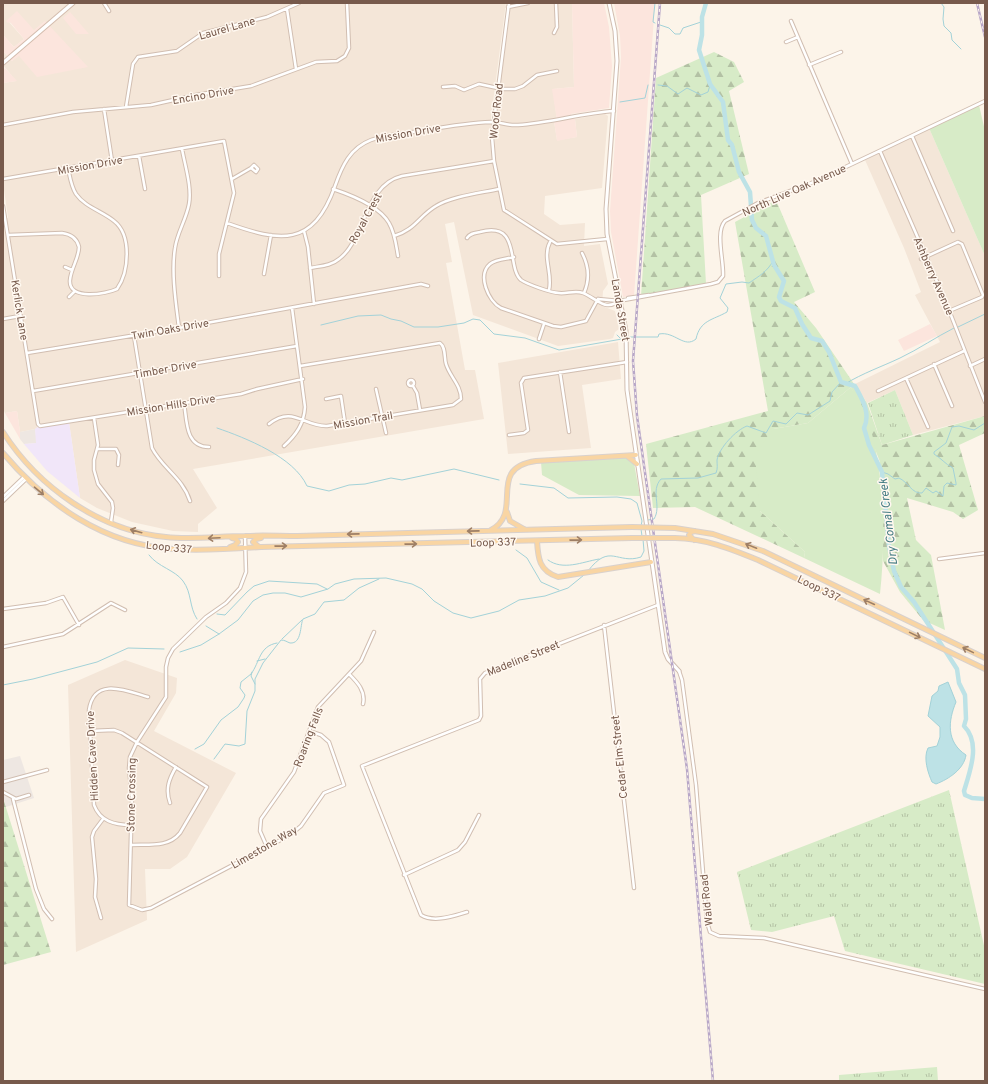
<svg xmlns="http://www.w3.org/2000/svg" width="988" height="1084" font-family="Overpass,sans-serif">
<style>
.residential{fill:#f4e6d8}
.commercial{fill:#fce5dd}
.industrial{fill:#eee7e2}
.education{fill:#f1e6f9}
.grass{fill:url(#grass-tufts)}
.forest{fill:url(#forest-firs)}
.green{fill:#d7ebc7}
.water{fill:#bde2e6;stroke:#a3d2d8}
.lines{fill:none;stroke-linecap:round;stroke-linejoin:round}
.stream{stroke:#a3d2d8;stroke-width:1}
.river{stroke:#bde2e6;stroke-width:4.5}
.minor-casing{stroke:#d1beb1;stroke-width:4.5}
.tertiary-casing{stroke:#d1beb1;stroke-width:5}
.secondary-casing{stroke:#d4bdae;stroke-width:5.5}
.primary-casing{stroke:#d9d1cd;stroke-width:6}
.minor{stroke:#fff;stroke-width:2.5}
.tertiary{stroke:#fff;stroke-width:3}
.secondary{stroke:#fff;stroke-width:3.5}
.primary{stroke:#f9d5a3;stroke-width:4}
.rail-casing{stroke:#b7a6c7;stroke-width:2.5}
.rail{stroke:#fff8f0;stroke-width:1;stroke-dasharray:3;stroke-linecap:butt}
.primary-bridge-casing{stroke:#d9d1cd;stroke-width:6;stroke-linecap:butt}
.primary-bridge{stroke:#f9d5a3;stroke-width:4}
.oneway{stroke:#9e7f66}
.labels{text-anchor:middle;stroke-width:3;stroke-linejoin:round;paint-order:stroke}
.street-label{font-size:11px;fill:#775a4c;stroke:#fff8f0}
.water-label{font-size:12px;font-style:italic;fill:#437b83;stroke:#fff8f0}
</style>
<defs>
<pattern id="grass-tufts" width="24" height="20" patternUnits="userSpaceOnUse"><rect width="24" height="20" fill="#d7ebc7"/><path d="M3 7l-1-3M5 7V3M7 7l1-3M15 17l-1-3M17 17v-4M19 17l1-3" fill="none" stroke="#b3c1a4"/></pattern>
<pattern id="forest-firs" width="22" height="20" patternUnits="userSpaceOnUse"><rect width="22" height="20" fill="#d7ebc7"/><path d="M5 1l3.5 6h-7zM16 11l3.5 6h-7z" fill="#b3c1a4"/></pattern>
</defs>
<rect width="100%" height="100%" fill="#fcf4e9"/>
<path class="residential" d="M3,3h503l-15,114v33l4,-1v-24l16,-122h61l2,84 -21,2 4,32h-3l3,19 20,-3 -2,-18 30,-5 3,2 -6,72 -57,8 -1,18 16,11 25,-2 -1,23 16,-2 8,40 -5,7 -1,15 13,5 4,18 -4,3 -2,6 -3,1 -52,7 -85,-31 -19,-93 -9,2 7,38 -6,1 19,107h10l9,49 -291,50 24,39 -19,16v8l-25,-1 -41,-9 -35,-14 -17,-10 -11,-76 -30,4 -4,3 -15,3 -3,-21 -12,2 -2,-4v-190l5,-1 -5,-35v-100l13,-2 -13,-16v-14l9,10 33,-40 -11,10 -25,-9 15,17 -10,8 -11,-12z
M929,128l56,128v160l-72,19 -18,-45 -28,13 -12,-19 85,-42 -25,-47 6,-3 -17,-44 -39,-88z
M618,342l3,37 -39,6 9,63 -83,6 -10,-91z
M125,660l52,18 -1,15 -22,38 82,42 -49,84 -17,12h-25l2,51 -71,32 -8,-267z"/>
<path class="commercial" d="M572,3h32l5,24 3,39 -3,42 -38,6 1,5h3l2,18 -20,4 -3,-20h3l-5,-32 22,-2z
M614,3h41l-21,293 -11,1 -12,-65 -1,-21 11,-154 -1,-21z
M17,11l17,19 11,-9 43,46 -51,10 -18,-21 -7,5 -9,-10v-16l11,12 10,-8 -14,-17 -2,1 -2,-2z
M70,12l19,22h-13l-13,-16z
M5,68l12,13 -14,2v-13z
M930,324l7,12 -33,15 -6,-11z
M17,411l3,21v7l-15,-26z"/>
<path class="industrial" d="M35,429l2,14 -13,1 -4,-5v-7z
M20,756l14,42 -28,9 -3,-9v-38z"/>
<path class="education" d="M69,422l11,76 -33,-27 -23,-27 12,-1 -1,-14 4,-3z"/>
<path class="grass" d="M895,390l18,45 -31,10 -14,-42z
M949,790l36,160v34l-140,-33 -11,-35 -62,16 -21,-2 -14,-58z
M937,1067l1,14h-99v-6z"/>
<path class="forest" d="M714,52l20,10 10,20 -15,9 20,83 -48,21 5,89 -65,12 15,-218z
M776,200l39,92 -21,10 22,26 51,75 15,42 103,-29v17l-26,12 19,65 -15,9 -10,-7 -46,-14 9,42 15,15 14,75 -22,-10 -23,-28 -17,-31 -3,-99 -29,-75 -43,36 -35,6 -13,82 45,41 -1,6 -109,-51 -42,1 -7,-64 122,-33 -33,-189z
M3,798l48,154 -48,13z"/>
<path class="green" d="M979,105l6,26v125l-56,-128z
M851,387c5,10 13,20 16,30 18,53 19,121 13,177l-76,-36 1,-6 -45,-41 -5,-56 18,-26 35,-6z
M622,457l7,1 5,5 6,33 -61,-1 -37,-20 -1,-13z"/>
<path class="water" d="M948,682l8,20c-8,19 -10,40 10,53 -2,14 -17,24 -30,29l-4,-2c-4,-9 -9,-24 -4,-34l9,-2 3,-9v-10l-12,-11 4,-20 6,-5 1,-5z"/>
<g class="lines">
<path class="stream" d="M941,3l3,4 -1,12 1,7 7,7 1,7 9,9
M655,23l-2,-1 2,-19
M660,25l9,3 6,6h5l3,-6 18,-6
M658,85l9,1 11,8 9,-6 14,7 7,-3 2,-7
M620,102l25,-4 3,-13
M321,325l37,-9 23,-1 10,4 10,2 13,6h24l26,-4 9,-4 7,1 14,14 31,4 34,12 63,-11
M958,327l27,-13
M617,335l3,3
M629,337h29l1,-3c16,-3 25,15 37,5 4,-19 17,-19 31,-27l1,-4 -8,-10 6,-14 16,-2 7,1c10,-7 18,-11 24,-22
M845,384c18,-11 36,-17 55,-26 19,-9 36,-21 54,-30
M217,428c29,10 77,29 90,58l22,5 20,-6 16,-1 26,-6 11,2 52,-11 45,11
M882,472l6,2 7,5 4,-1c9,4 13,16 23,15l4,-5 7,5 3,-2 7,5 1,-10 3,-3 9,2v-2l-3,-15c-8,-4 -12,-10 -19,-14v-2l12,-9 6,-16 7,-1 15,4 11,-7
M520,484l34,4 14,10 49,-1 14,2 6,4 5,18 -1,5
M648,520l6,-1c8,-13 -4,-28 7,-40l37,-1 18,-5c2,-5 1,-8 1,-13 2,-12 19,-30 30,-34l19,7 7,-12 13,3 11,-11 11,2 22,-14 2,-9 9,-10
M641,529l1,7
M516,550l11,8 14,24 18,8
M149,555c9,12 26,15 34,26 9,12 6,26 14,38
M548,560c15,11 34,2 51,-1
M588,571c22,-29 29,-6 53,-14l3,-6 -1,-12
M217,614l8,1 22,-23 7,-6 15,-5 48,3 10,5
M206,626l13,8
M282,639l20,-19
M180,652l21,-7 18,-11 19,-14 15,-19 10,-6 10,-2h12l16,4 27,-8 7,-5 19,-5 32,-1 26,6 10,5 12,12 19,12 18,5 28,-7 20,-11 26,-4 23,-8 16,-13
M257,661l8,-2
M252,672l-1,4 4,8
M3,685l30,-6 64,-17 31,-14 36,1
M195,749l9,-5 17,-24 17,-13 6,-9 1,-3 -5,-7 1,-6c3,-3 7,-5 10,-8 9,-12 8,-28 26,-31
M214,759l11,-15 14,2 6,-2 2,-33 8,-20v-12l8,-16 18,-23c4,0 6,2 9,3 12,1 10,-18 13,-24l12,-5 9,-12 20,-2 15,-12 20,-9"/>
<path class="river" d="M706,3l-4,14v18l-3,15 11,34 13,18 5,38 4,5 7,27 11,20 2,28 4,8 10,8 8,29 10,16 -5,16 2,4 14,7 7,16 9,14 11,3 7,11 12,30 14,4c7,13 16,27 9,42l5,17 13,27 7,74 5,25 7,16 13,15 43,67 2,14 6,12 1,24 -2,7c17,17 6,45 0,65l1,4 7,3 13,1"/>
<defs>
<path id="minor" d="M104,3l5,8
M509,3l-17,134 2,24 10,49 53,34 50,-5
M508,7l20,-4
M287,9l9,60
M791,21l61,143
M554,33l3,-6 -1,-24
M786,42l12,-5
M809,65l32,-13
M443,87l12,-1 9,4 15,-6 23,5h13l8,-3 14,-11 20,-4
M126,107l7,-43 5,-7 39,-6 26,-18 64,-16 32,-14
M104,109l8,52
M3,125l70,-13 78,-7 45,-10 55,-9 65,-24 21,-1 8,-5 4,-8 -2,-45
M912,136l41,95
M880,151l65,149 40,102
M139,156l6,33
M3,179l221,-38 10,52 -15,61v22
M232,179l19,-11 5,4 2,-3 -4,-4 -3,3
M333,189c18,6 47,18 56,34 6,10 7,22 9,33
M3,206l35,218 2,2 201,-32 16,-5 46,-10
M227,223c53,19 86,25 108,-37 7,-20 15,-38 36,-46 13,-5 28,-6 42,-8 25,-4 52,-9 78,-10 9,0 18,4 27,3 32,-2 64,-12 96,-14
M304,231l4,16 6,57
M8,235l54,-2c8,1 15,5 17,14 0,11 -8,21 -9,33 -2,21 36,14 47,9 12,-17 15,-54 -3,-68 -12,-10 -29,-14 -38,-27 -5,-8 -6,-17 -8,-26
M394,236c21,-6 25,-20 42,-30 16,-10 45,-13 63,-17
M467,238c3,-5 8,-5 13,-6 42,-11 26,35 41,48 6,4 30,13 38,13 8,1 16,-3 24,0 8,3 18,12 24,12 7,1 11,-4 17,-5l87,-16 7,-2 5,-6c1,-15 -8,-44 2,-55l33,-18 56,-21 171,-81
M582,253c7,13 8,26 2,40
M514,257c-7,2 -18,2 -24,7 -13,11 -2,37 11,44l52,18 8,1 25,-6 12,-22
M921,259l37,-17 4,2 21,51 -1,2 -33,14
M65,267l7,3
M310,268c10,-2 21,-2 29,-9 26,-19 25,-74 63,-83l92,-15
M264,274l7,-39
M549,290c4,-16 -7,-33 1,-48
M69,297l6,-6
M628,298l21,-3
M598,299l22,2
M3,319l17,-3
M179,328c-3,-24 -8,-55 -4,-80 2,-15 11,-28 14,-44 3,-17 -4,-38 -7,-55
M134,336l18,112c10,20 31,30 38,53
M539,339l5,-15
M27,353l152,-25 242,-44 7,2
M934,364l18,42
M970,366l15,-7
M560,372l9,60
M906,378l22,49
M408 383a3 3 0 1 1 6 0a3 3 0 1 1-6 0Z
M413,386l4,7 3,17
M376,389l10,44
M33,391l264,-45
M878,391l86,-40
M326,399l15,-3 4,27
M184,403c3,18 1,44 25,44
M94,418l4,27 -4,15v10l4,14 14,18 1,6 -2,14
M269,424c24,-19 35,3 58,2l126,-21 8,-6c0,-14 -11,-22 -15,-35 -2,-6 0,-17 -6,-21l-140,23
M509,435l15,-2 4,-3 -7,-47 3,-5 103,-16
M284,446c12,-11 20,-22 21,-39l-13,-99
M97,449h19l3,6 -1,10
M3,497l21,-20
M3,501l23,-22
M245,536l1,36 -6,16 -14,15 -20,14 -33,32 -5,9 -2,9v30l-29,45 -7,15 -1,11 3,30 -3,107 13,5 9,-2 139,-73 11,-9 23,-33 20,-8 -15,-43 -8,-7 -12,-4
M939,559l46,-6
M3,609l43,-6 17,-6 16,28
M604,625l30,263
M3,647l60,-13 48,-31 14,7
M679,671l3,9 14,105 11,137 3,10 9,4 45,2 221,51
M349,674c8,8 17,17 14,30
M90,731l24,-1 8,3 85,54 -27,46c-12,15 -32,11 -49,12
M3,782l44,-12
M3,792l13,7 13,-4
M13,799l23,90 8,20 8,10
M170,803c-5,-14 -1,-24 6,-36
M131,825c-17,0 -31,-4 -37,-20l-5,-95c5,-34 38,-19 59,-13
M267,847l-7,-16 1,-12 33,-47 24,-65 43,-46 13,-29
M404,875l54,-25 7,-8 14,-27
M467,912c-14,4 -33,11 -46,3l-59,-149 117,-46 2,-4 -1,-37 5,-6 173,-68
M101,918l-6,-21 1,-18 -4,-42 2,-6 9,-12"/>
<path id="tertiary" d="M609,3l6,28 2,30 -11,148 1,25 19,97 1,59 38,262 3,7 11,12"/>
<path id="secondary" d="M3,63l70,-60"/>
<path id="primary" d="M3,432c35,55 97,99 163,105 27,3 53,-1 79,-1 17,-1 35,0 52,0l335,-9
M3,453c43,51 101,92 170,96 29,2 59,0 88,-2l371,-9
M627,456l10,8
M507,512l3,9 14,8
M675,528l38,6 50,17 222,107
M491,530c34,-18 -6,-62 45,-69l100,-6
M675,538c29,0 56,11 83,22l227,109
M694,540l-5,-5 2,-3 4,-1
M537,541c1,17 2,30 21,36l93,-15
M258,546l-5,-4 3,-3 5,-1
M230,547l5,-2 3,-3 -2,-3 -4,-1"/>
</defs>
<use href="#minor" class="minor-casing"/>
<use href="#tertiary" class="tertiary-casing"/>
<use href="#secondary" class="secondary-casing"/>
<use href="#primary" class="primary-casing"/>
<use href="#minor" class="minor"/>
<use href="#tertiary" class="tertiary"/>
<use href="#secondary" class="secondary"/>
<use href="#primary" class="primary"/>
<defs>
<path id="rail" d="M660,3l-27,358 4,55 50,353 26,312
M977,3l8,34"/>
</defs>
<use href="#rail" class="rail-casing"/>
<use href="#rail" class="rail"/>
<defs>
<path id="primary-bridge" d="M632,527l43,1
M632,538h43"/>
</defs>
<use href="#primary-bridge" class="primary-bridge-casing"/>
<use href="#primary-bridge" class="primary-bridge"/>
</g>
<defs><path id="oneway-shaft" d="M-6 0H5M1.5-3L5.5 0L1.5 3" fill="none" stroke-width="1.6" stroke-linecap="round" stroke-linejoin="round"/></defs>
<g class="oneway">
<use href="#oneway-shaft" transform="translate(39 491) rotate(40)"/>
<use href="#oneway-shaft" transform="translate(136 531) rotate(-164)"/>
<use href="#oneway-shaft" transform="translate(473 531) rotate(179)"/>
<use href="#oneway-shaft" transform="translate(353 534) rotate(179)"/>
<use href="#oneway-shaft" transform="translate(214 538) rotate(177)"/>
<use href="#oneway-shaft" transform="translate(576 540) rotate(-1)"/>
<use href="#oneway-shaft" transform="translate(411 544) rotate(-1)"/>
<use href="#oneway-shaft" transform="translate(281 546) rotate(-1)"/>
<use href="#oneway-shaft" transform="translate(751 546) rotate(-158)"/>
<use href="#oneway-shaft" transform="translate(869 602) rotate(-155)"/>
<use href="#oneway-shaft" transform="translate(915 635) rotate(26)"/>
<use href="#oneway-shaft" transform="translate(968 650) rotate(-154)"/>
</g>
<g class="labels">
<g class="street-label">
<text transform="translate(227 28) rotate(-16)" y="4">Laurel Lane</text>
<text transform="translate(203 95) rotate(-10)" y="4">Encino Drive</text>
<text transform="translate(496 111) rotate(-84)" y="4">Wood Road</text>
<text transform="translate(408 133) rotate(-10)" y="4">Mission Drive</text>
<text transform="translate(90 165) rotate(-10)" y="4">Mission Drive</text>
<text transform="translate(794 190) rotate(-24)" y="4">North Live Oak Avenue</text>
<text transform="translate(365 218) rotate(-61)" y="4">Royal Crest</text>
<text transform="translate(934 276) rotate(66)" y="4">Ashberry Avenue</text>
<text transform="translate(20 310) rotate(81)" y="4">Kerlick Lane</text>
<text transform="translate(621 310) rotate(80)" y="4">Landa Street</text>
<text transform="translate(170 329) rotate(-10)" y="4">Twin Oaks Drive</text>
<text transform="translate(165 369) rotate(-10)" y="4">Timber Drive</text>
<text transform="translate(171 405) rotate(-9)" y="4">Mission Hills Drive</text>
<text transform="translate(363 420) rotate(-10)" y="4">Mission Trail</text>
<text transform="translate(493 542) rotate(-2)" y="4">Loop 337</text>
<text transform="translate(169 547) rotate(6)" y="4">Loop 337</text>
<text transform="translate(819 588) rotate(26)" y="4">Loop 337</text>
<text transform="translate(523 658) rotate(-22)" y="4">Madeline Street</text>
<text transform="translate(308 737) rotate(-69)" y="4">Roaring Falls</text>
<text transform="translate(92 756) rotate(-93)" y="4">Hidden Cave Drive</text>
<text transform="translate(619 757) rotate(-96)" y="4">Cedar Elm Street</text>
<text transform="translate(131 795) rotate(-89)" y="4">Stone Crossing</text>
<text transform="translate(264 847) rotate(-30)" y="4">Limestone Way</text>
<text transform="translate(706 900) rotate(-96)" y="4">Wald Road</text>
</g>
<g class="water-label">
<text transform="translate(888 522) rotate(-97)" y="4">Dry Comal Creek</text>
</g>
</g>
<rect width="988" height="1084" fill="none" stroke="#775a4c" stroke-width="8"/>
</svg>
